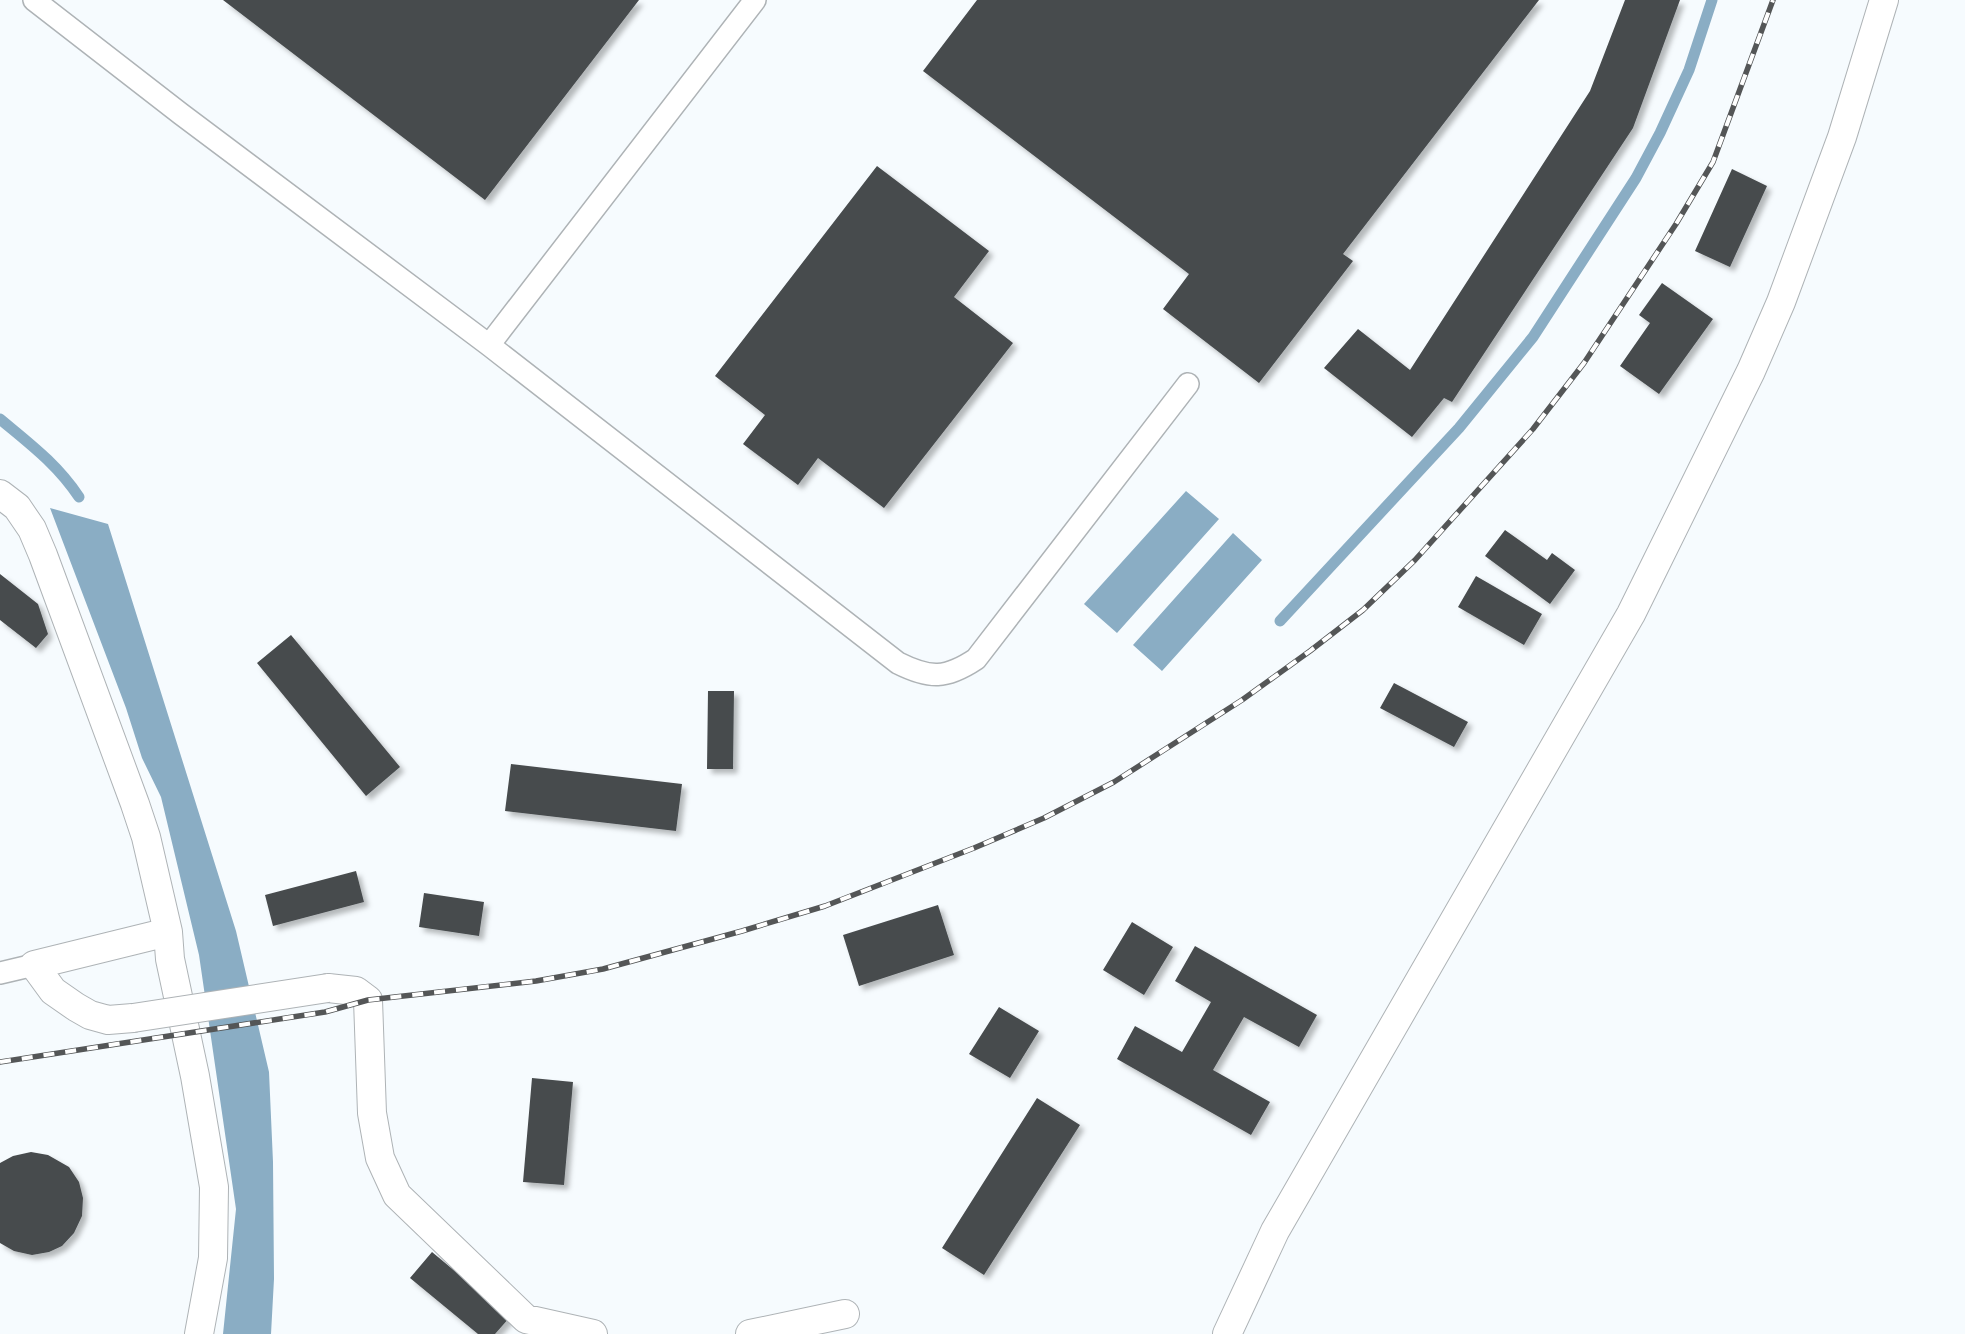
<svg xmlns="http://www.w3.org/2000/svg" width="1965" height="1334" font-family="Commissioner,sans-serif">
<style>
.water{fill:#8aadc4}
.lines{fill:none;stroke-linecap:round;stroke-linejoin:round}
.stream{stroke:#8aadc4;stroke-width:11}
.building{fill:#474b4d;filter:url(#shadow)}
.service-casing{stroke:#aeb3b6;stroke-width:24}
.minor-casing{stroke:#aeb3b6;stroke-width:30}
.tertiary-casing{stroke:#aeb3b6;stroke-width:30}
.service{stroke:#fff;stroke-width:21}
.minor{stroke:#fff;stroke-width:28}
.tertiary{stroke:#fff;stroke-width:28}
.rail-casing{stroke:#545657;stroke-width:5.5}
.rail{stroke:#fff;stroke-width:4;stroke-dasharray:11;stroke-linecap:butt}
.minor-bridge-casing{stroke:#aeb3b6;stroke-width:30;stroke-linecap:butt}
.minor-bridge{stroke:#fff;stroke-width:28}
</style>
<defs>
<filter id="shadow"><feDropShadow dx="4.5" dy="4.5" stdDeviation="2.5" flood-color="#0004"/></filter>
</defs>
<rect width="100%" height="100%" fill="#f6fbfe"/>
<path class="water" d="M1186,491l33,28 -102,114 -33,-29z
M50,508l58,16 128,407 33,141 4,90 1,117 -3,55h-48l13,-125 -37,-254 -38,-158 -19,-39 -16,-50z
M1233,533l29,27 -100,111 -29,-26z"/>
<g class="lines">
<path class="stream" d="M0,419c30,25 57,45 79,78
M1280,621l179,-193 74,-91 103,-159 24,-45 29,-63 23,-70"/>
</g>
<path class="building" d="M223,0h416l-154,200z
M977,0h562l-196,254 10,7 -94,122 -96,-74 26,-35 -266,-203z
M1625,0h55l-47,128 -181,274 -8,-4 -32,39 -88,-69 34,-39 52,41 180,-279z
M877,166l112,85 -35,46 59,46 -129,165 -66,-50 -20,27 -55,-41 22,-29 -50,-39z
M1732,169l35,17 -37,81 -35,-16z
M1662,283l51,36 -54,75 -39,-28 30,-43 -11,-8z
M1505,530l42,30 5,-7 23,17 -25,34 -65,-48z
M0,574l38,30 10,30 -12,14 -36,-28z
M1476,576l66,38 -18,31 -66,-38z
M291,635l109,132 -34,29 -109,-133z
M1394,683l74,39 -14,25 -74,-39z
M708,691h26l-1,78h-26z
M511,764l171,20 -6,47 -171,-20z
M356,871l8,31 -91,24 -8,-31z
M424,893l60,9 -5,34 -60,-9z
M938,905l16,50 -95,31 -16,-51z
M1132,922l41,25 -29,48 -41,-25z
M1195,946l122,69 -18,32 -55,-30 -31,53 57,32 -19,33 -134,-76 18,-33 47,26 29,-50 -36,-21z
M999,1007l40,24 -29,47 -41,-24z
M532,1078l41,4 -9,103 -41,-3z
M1037,1098l43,27 -96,150 -42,-27z
M31,1152l17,3 21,12 10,15 4,16 -1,18 -8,17 -12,13 -13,6 -17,3 -18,-4 -14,-8v-80l13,-7z
M432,1252l78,65 -15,17h-17l-68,-56z"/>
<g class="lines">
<defs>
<path id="service" d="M34,0l147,114 308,231 409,318c32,16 48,16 78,-4l212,-275
M489,345l266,-345
M0,973l34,-8"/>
<path id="minor" d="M0,494l17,13 15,22 11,26 92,249 11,33 22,95 2,27 25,117 19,111 -1,71 -14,76
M328,988l28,3 12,9 4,113 8,45 17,37 129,124 67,15
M133,1018l-25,2 -18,-5 -14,-8 -23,-16 -19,-26 134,-33
M750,1334l95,-20"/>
<path id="tertiary" d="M1227,1334l48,-103 356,-617 120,-243 30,-69 61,-165 42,-137"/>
</defs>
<use href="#service" class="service-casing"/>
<use href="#minor" class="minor-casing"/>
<use href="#tertiary" class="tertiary-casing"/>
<use href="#service" class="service"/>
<use href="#minor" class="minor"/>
<use href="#tertiary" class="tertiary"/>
<defs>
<path id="rail" d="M0,1062l325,-50 43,-12 168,-19 67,-12 139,-38 83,-25 149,-58 70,-30 70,-36 128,-82 68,-49 53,-41 52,-50 118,-131 51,-66 92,-139 37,-62 60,-162"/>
</defs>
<use href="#rail" class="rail-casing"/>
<use href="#rail" class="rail"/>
<defs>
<path id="minor-bridge" d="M133,1018l195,-30"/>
</defs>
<use href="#minor-bridge" class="minor-bridge-casing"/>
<use href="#minor-bridge" class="minor-bridge"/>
</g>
</svg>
